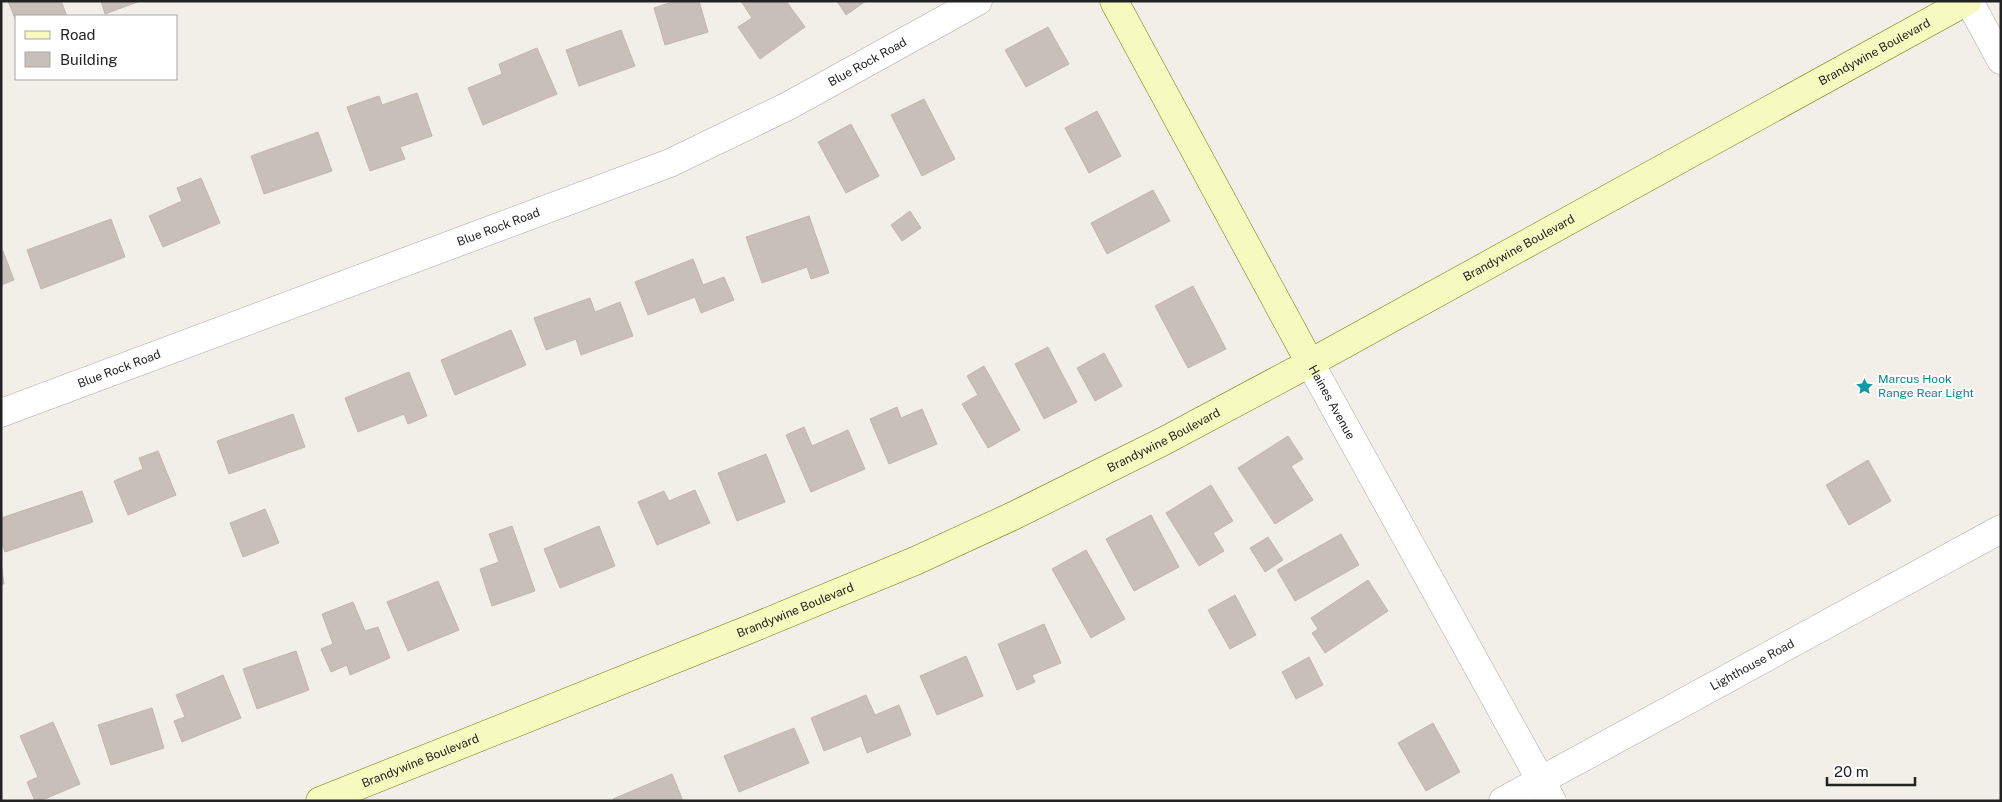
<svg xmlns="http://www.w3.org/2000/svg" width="2002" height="802" font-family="'Public Sans',sans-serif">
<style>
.building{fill:#c7bfb8;stroke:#c4b6ab}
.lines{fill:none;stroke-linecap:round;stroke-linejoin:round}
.street-casing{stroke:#a9a9a9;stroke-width:29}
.secondary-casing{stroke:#707d05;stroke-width:29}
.street{stroke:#fff;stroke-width:28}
.secondary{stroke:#f7fabf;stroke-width:28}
.labels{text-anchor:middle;stroke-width:4;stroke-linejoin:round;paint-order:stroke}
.street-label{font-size:12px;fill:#222;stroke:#fff}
.culture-label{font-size:12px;fill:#0d838f;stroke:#fff;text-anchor:start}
</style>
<rect width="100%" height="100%" fill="#f2efe9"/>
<path class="building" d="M8,1h53l6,15h-51v5z
M101,1h39l-35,13z
M675,1h24l9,31 -43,13 -11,-37z
M741,1h45l19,26 -45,32 -22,-32 14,-9z
M837,1h29l-20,14z
M1048,27l21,37 -43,23 -21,-37z
M621,30l14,36 -56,20 -13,-36z
M537,48l20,46 -74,31 -15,-37 34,-14 -3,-10z
M417,93l15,43 -32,11 5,12 -35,12 -23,-64 32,-11 3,9z
M924,99l31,60 -33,17 -31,-61z
M1097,111l24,45 -32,17 -24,-45z
M851,124l28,52 -33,17 -28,-51z
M318,132l14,39 -68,23 -13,-38z
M201,178l19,45 -57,24 -14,-31 33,-15 -5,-13z
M1153,190l17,31 -63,33 -16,-31z
M910,211l11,17 -19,13 -11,-16z
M809,216l20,57 -18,6 -4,-12 -45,16 -16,-46z
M111,219l14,38 -84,32 -14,-39z
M3,251l11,29 -13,5v-33z
M693,259l10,26 21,-8 10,23 -33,13 -6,-16 -47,18 -13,-33z
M1193,286l33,63 -38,19 -33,-62z
M590,298l5,14 25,-10 13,34 -52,19 -5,-16 -30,11 -12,-32z
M511,330l15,35 -71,30 -14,-35z
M1048,347l29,55 -33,17 -29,-55z
M1104,353l18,33 -27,15 -18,-33z
M984,366l36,64 -32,18 -26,-44 16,-9 -11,-19z
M409,372l18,44 -19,8 -4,-10 -46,18 -13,-34z
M897,407l4,11 21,-9 15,35 -48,20 -19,-45z
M293,414l12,33 -76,27 -12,-33z
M804,427l8,19 36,-16 17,39 -54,23 -25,-57z
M1288,436l15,23 -12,7 22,34 -38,24 -37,-56z
M158,451l18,44 -48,20 -14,-34 29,-12 -4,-11z
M766,454l19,48 -48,19 -19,-48z
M1868,460l23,41 -42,24 -23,-40z
M1211,485l22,36 -20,12 11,18 -25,15 -33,-53z
M695,490l15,33 -53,22 -19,-43 26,-11 5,10z
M82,491l11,31 -88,30 -4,-12v-22z
M265,509l14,34 -36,14 -13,-34z
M1151,515l28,52 -45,24 -28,-52z
M512,526l23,65 -43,15 -12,-37 19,-7 -10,-28z
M599,526l16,40 -55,22 -16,-39z
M1341,534l18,31 -64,36 -18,-31z
M1268,537l15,23 -18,12 -15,-24z
M1086,550l39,69 -34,19 -39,-69z
M1,562l3,22h-3z
M1368,580l20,31 -63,42 -13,-20 6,-4 -7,-11z
M438,581l21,49 -51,21 -21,-49z
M1235,595l21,40 -26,14 -22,-39z
M353,602l12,29 13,-4 12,31 -40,17 -3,-10 -16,7 -10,-23 12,-5 -11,-30z
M1044,624l17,39 -29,12 3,7 -18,8 -19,-46z
M296,651l13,39 -52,19 -14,-40z
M966,656l17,40 -46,19 -17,-39z
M1309,657l14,28 -27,14 -14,-27z
M223,675l18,43 -59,24 -8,-21 11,-4 -9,-22z
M866,695l9,20 24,-10 12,30 -44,18 -6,-17 -37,15 -13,-33z
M152,708l12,40 -53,17 -13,-40z
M53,722l27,62 -40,17h-5l-8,-19 11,-5 -18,-41z
M1433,723l27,49 -34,19 -28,-48z
M794,728l15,35 -70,29 -15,-36z
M672,774l11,27h-69l-1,-2z"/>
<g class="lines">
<defs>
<g id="street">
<path d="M1969,1l32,59"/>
<path id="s1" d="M1310,363l242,438"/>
<path id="s2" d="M1,413l669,-250 118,-57 190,-105"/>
<path id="s3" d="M1503,801l498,-272"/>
</g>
<g id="secondary">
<path d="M1114,1l196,362"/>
<path id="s4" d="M320,801l435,-174 160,-66 98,-45 151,-75 146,-78 657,-362"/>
</g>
</defs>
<use href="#street" class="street-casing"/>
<use href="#secondary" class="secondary-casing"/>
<use href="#street" class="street"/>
<use href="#secondary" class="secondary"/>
</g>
<defs>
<symbol id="sight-bare" viewBox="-9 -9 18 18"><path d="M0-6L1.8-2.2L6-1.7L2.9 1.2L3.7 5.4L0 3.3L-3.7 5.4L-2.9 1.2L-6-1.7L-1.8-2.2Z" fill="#0f9aa8" stroke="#fff" stroke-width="2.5" paint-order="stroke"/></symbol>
</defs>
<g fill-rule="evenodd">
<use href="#sight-bare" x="1852" y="374" width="25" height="25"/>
</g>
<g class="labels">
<g class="street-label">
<text dy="4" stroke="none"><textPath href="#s4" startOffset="1728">Brandywine Boulevard</textPath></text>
<text dy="4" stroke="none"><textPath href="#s2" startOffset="936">Blue Rock Road</textPath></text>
<text dy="4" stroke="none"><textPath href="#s2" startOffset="531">Blue Rock Road</textPath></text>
<text dy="4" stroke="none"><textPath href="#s4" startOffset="1322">Brandywine Boulevard</textPath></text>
<text dy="4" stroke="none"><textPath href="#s2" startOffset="126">Blue Rock Road</textPath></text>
<text dy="4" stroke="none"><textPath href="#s1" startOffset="45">Haines Avenue</textPath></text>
<text dy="4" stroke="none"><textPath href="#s4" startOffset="918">Brandywine Boulevard</textPath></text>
<text dy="4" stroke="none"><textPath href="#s4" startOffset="512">Brandywine Boulevard</textPath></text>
<text dy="4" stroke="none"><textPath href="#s3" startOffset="284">Lighthouse Road</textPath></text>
<text dy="4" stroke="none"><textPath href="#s4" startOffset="108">Brandywine Boulevard</textPath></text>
</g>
<g class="culture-label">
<text x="1878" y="383">Marcus Hook<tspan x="1878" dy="14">Range Rear Light</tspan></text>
</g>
</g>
<rect width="2002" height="802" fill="none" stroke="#222222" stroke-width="5"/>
<rect x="15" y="15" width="162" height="65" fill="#ffffff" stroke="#a7a7a7"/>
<rect x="25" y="31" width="25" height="8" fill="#f7fabf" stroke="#a7a7a7"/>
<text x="60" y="40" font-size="15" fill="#222222">Road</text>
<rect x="25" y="52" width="25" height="15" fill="#c7bfb8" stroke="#a7a7a7"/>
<text x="60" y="65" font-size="15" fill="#222222">Building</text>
<path d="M1827 777v8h88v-8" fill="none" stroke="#222222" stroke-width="2.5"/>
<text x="1834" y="777" font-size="15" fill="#222222" stroke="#ffffff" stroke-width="4" paint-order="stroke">20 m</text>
</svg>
